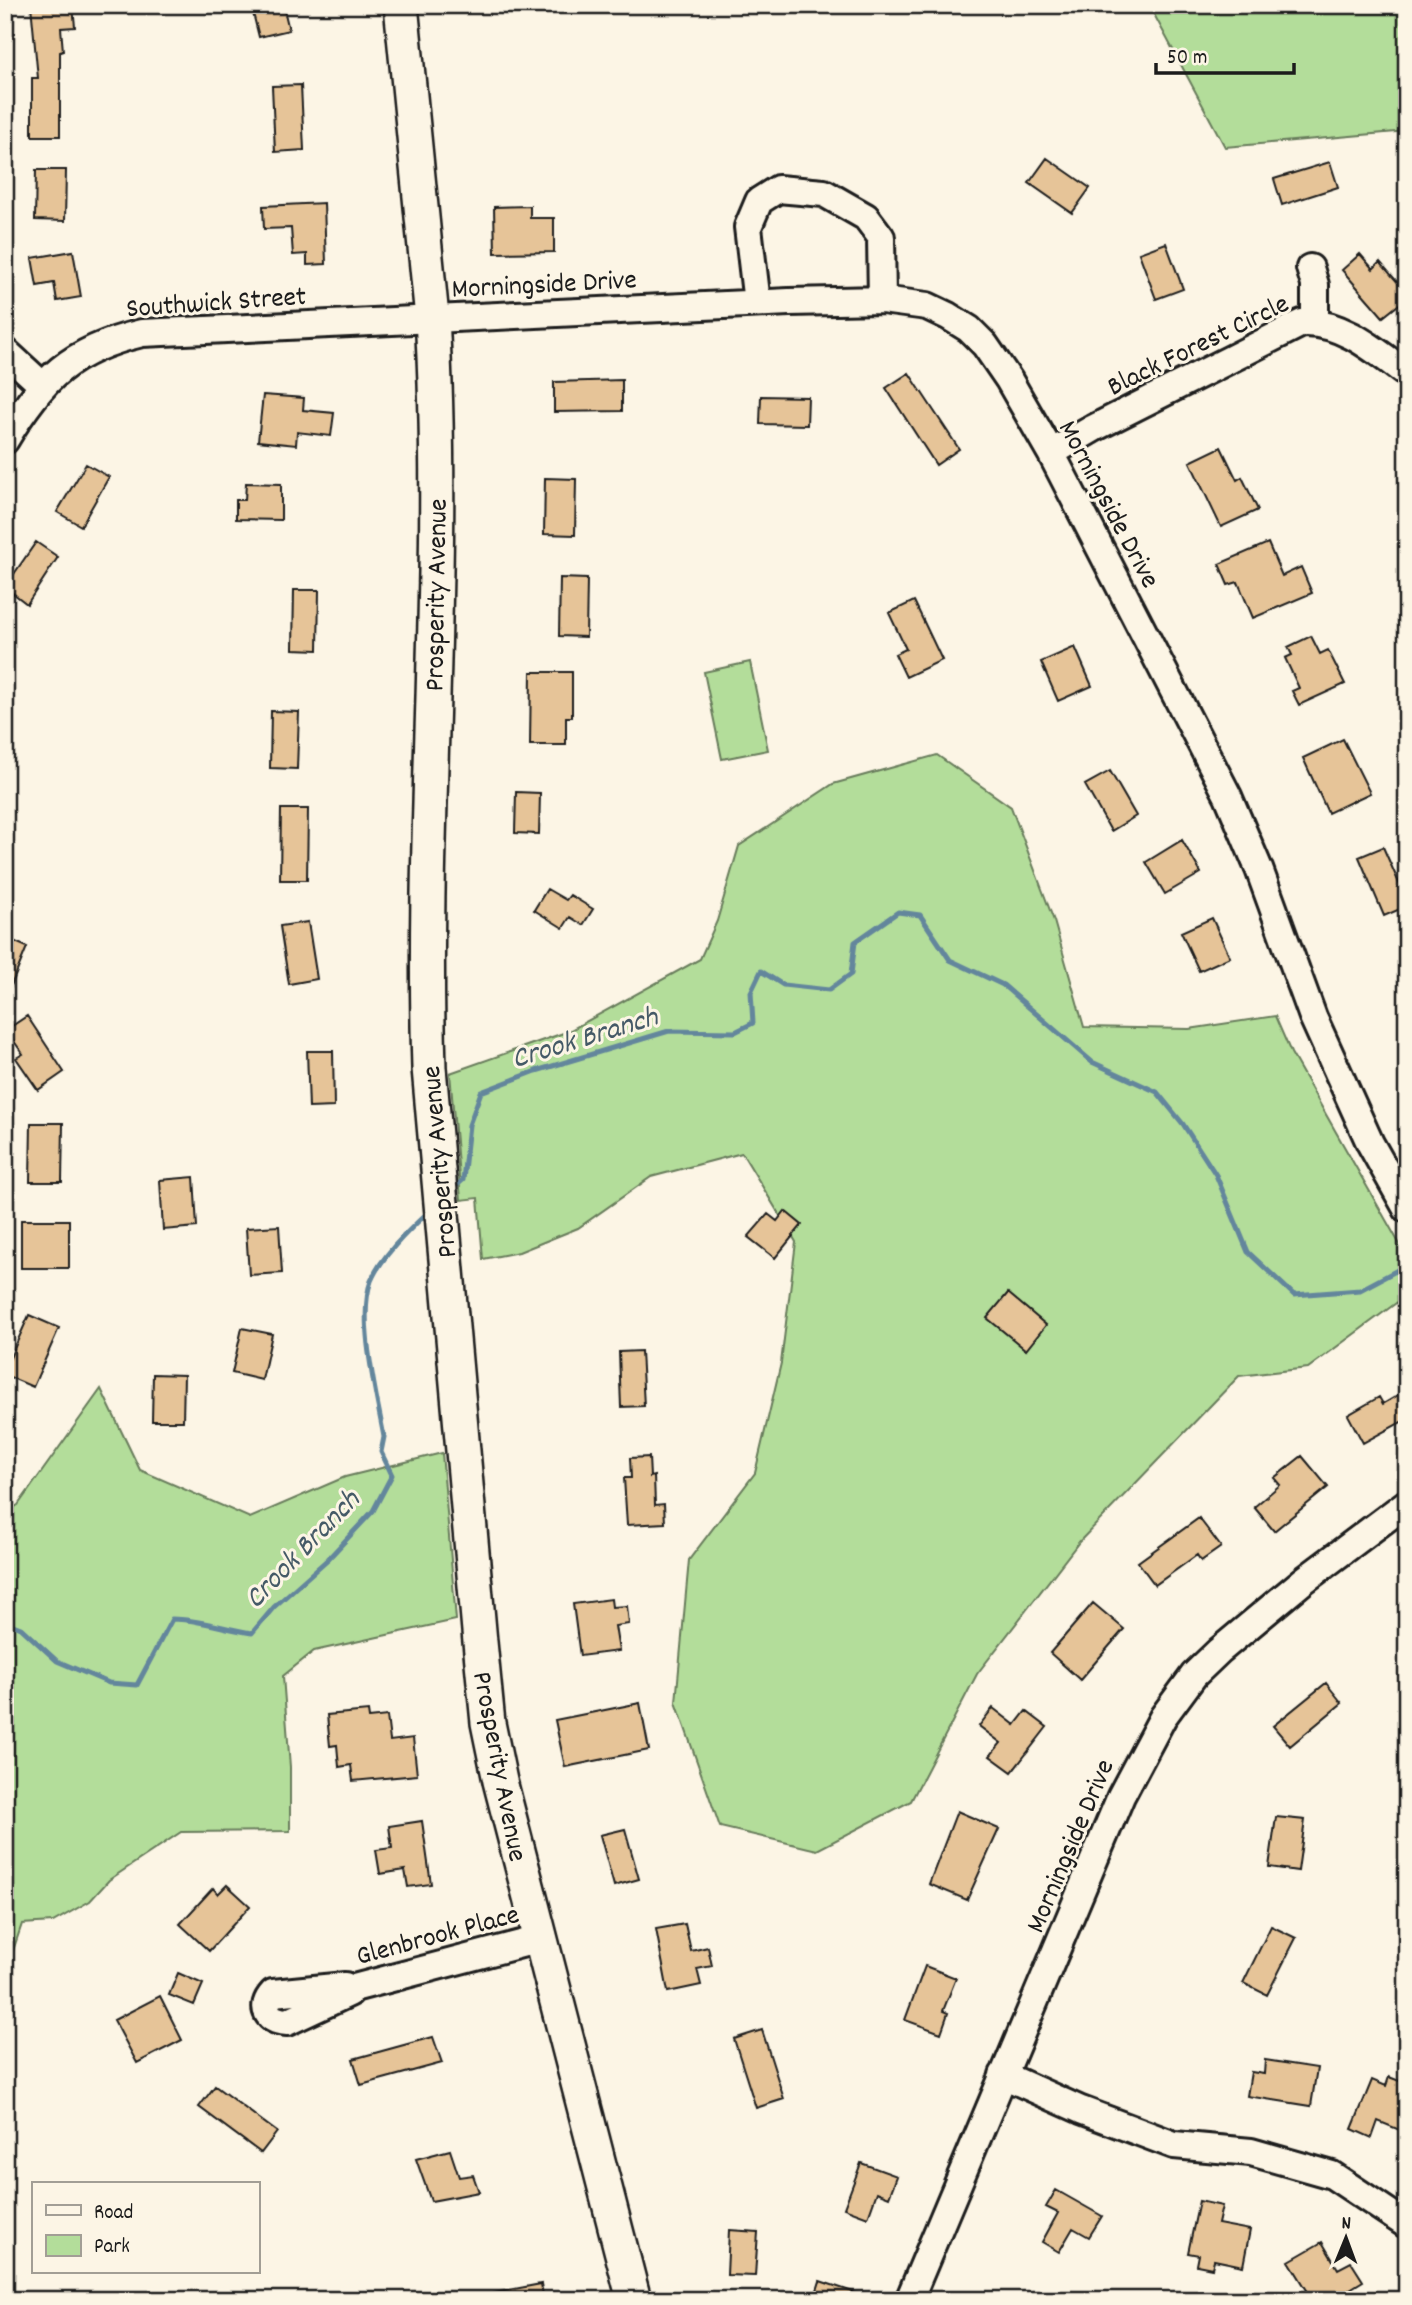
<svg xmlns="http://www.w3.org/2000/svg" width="1412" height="2305" font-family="Dekko,sans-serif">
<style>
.green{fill:#b3dd9a;stroke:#687c5b;stroke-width:2}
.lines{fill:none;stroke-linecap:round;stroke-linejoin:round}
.stream{stroke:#63869c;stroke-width:5}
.building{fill:#e6c498;stroke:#1c1c1c;stroke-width:2}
.minor-casing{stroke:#1c1c1c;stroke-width:32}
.major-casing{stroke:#1c1c1c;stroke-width:38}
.minor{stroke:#fcf5e5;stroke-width:26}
.major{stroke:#fcf5e5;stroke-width:33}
.labels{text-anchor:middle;stroke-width:6;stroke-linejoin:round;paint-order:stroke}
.street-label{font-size:28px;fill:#1c1c1c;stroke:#fcf5e5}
.water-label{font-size:30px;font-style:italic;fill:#455a67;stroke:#fcf5e5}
</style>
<rect width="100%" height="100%" fill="#fcf5e5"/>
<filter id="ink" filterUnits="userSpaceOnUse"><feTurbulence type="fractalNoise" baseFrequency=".0143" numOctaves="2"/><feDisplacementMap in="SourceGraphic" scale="14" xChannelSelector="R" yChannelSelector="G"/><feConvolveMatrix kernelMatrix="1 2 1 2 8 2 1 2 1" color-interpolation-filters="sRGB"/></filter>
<g filter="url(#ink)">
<path class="green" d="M1149,5h258v126l-182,16z
M750,662l18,88 -46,9 -18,-87z
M937,755l74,52 43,114 30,106 105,2 86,-13 16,37 116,204v38l-99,73 -69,8 -160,166 -102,132 -66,127 -94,49 -97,-23 -44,-125 13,-142 66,-87 26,-110 15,-121 -54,-89 -91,24 -73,51 -59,24 -36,7 -5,-61 -17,2 -11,-127 119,-42 131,-72 17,-38 22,-75 94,-62z
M101,1389l39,81 110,48 95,-41 97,-24 14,167 -142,31 -31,25 7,91v64l-109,1 -72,48 -19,21 -37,21 -31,2 -17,50v-461l13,-8z"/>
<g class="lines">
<path class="stream" d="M454,1188l9,-8 6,-55 12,-33 55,-21 133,-40 66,1 18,-9 -2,-31 10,-21 22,14 46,5 22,-16 4,-32 43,-30 22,3 30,45 53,25 89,77 65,30 26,32 33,51 32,77 46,43 66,-5 47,-25
M5,1622l16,6 36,33 52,22 28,2 35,-66c27,0 52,10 80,14l22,-26 54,-48 45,-48 19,-36 -11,-23 3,-15c-7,-39 -27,-119 -13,-156 10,-24 36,-49 55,-67"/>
</g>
<path class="building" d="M31,5h42l2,22 -14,1 2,23 -3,1v84h-28v-58h6z
M251,5h32l6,25 -30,7z
M301,85l3,65 -29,2 -3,-66z
M1047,158l43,30 -18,25 -43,-30z
M1330,162l8,25 -56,18 -8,-26z
M36,170h30l-1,51 -30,-1z
M324,203l2,61 -19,1v-11l-14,1 -2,-27 -27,1 -1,-23z
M530,206v12h24v34l-59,1 -1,-46z
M1166,243l17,46 -27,10 -17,-46z
M73,251l8,46 -24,4 -3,-18 -17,3 -5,-28z
M1360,254l13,15 7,-7 27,31v5l-24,19 -41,-47z
M909,373l50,76 -23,16 -50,-77z
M622,380v31l-68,1v-30z
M263,395l41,3 -1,12 31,3 -3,23 -34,-4 -1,13 -38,-4z
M761,396l47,1 -1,28 -47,-1z
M1221,447l16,33 5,-3 16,33 -37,17 -31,-65z
M86,464l23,13 -28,49 -24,-14z
M545,478l31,1 -1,56 -31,-1z
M246,483l35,1v36l-45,-1v-19h9z
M36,542l22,15 -31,47 -22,-17z
M1268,543l14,33 19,-9 11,26 -59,25 -15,-36 -10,3 -9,-21z
M560,578l27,1 -1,58 -27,-1z
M294,590h25l-1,60 -25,-1z
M914,601l28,59 -36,17 -11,-23 11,-5 -17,-36z
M1311,636l9,18 8,-4 17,34 -46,21 -7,-14 7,-3 -14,-30 7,-3 -4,-8z
M1075,647l17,39 -34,15 -17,-39z
M531,672h41v45h-6v28h-36z
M271,711l28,1 -2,57 -27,-1z
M1343,739l27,54 -42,20 -25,-55z
M1110,771l26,45 -25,15 -26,-46z
M516,792l24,1 -1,41 -24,-1z
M281,809h27l-1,71h-27z
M1182,840l19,33 -36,21 -19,-32z
M1383,847l24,54v5l-23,10 -25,-59z
M547,889l19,11 4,-5 23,14 -10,16 -13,-8 -7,11 -29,-18z
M1212,918l18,39 -31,14 -18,-39z
M308,922l9,57 -28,5 -9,-58z
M11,940l16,7 -21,51 -1,-44z
M27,1016l37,56 -26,18 -22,-32 7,-4 -17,-24z
M307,1051h26l1,56 -25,1z
M31,1123h32l-1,59h-32z
M194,1177l3,50 -34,3 -3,-50z
M785,1211l17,14 -27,33 -27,-21 20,-23 9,7z
M21,1220h48v48h-48z
M279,1226l3,47 -33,2 -3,-47z
M1008,1293l38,32 -20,25 -39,-32z
M29,1315l30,13 -26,59 -28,-12v-6z
M242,1328l30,6 -10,46 -30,-7z
M641,1351l3,55 -23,1 -2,-55z
M153,1374l31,1 -1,46h-31z
M1402,1393l5,9v17l-44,24 -15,-28 31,-18 4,7z
M1302,1456l26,31 -54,44 -20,-24 26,-22 -6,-7z
M649,1457l1,20 4,-1 1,29 9,-1 1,19 -38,2 -3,-47h7l-1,-20z
M1199,1518l22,29 -20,14 -4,-6 -42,30 -17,-23z
M611,1599l1,8 15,-1 2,18 -14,2 4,25 -39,5 -7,-52z
M1093,1603l31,26 -44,51 -30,-27z
M1326,1683l16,20 -52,43 -17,-20z
M640,1703l9,47 -84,17 -10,-47z
M993,1708l22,17 11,-14 21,16 -35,45 -22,-16 11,-13 -22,-17z
M368,1711l1,7 18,-2 3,25 23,-3 4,37 -64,6 -2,-16 -12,2 -2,-22 -7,1 -3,-31z
M957,1811l42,18 -32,71 -38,-16z
M1276,1817l29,3 -7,51 -29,-4z
M422,1821l9,63 -23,3 -3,-17 -25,4 -4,-24 16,-2 -3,-22z
M625,1829l14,50 -25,7 -14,-51z
M227,1885l23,21 -41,45 -29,-27 33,-36 5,6z
M685,1924l6,27 17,-4 4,19 -15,3 4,16 -33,7 -12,-63z
M1271,1926l25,12 -29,57 -24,-12z
M925,1966l31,12 -13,33 5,2 -7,20 -36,-13z
M178,1973l25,11 -9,21 -25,-10z
M160,1996l22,44 -45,23 -23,-43z
M762,2030l22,69 -28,9 -22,-69z
M433,2037l9,26 -81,22 -8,-26z
M1265,2060l52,8 -6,38 -64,-10 4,-24 13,2z
M1389,2077l16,6 -4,11 6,2v37l-29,-12 -6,17 -20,-9 20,-49 14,6z
M215,2086l62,46 -16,21 -62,-46z
M450,2150l9,27 14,-2 6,17 -48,9 -15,-42z
M861,2163l36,13 -8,21 -12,-5 -9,25 -24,-9z
M1056,2190l46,26 -13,21 -16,-9 -14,24 -17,-10 16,-29 -12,-6z
M1199,2201l23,5 -4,18 32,6 -7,36 -29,-6 -2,8 -15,-3 2,-10 -11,-2z
M729,2230l29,2 -3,44 -28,-1z
M1322,2242l16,27 13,-7 12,19 -31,19h-19l-24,-39z
M820,2281l48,16v3h-54z
M541,2284l3,16h-49l-1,-7z"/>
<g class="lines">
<defs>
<path id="minor" d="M1310,268l5,17v37
M757,303l-9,-76 11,-26 19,-12 46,4 42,24 15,20 1,63
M5,351l37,34
M5,440c37,-62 65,-90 137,-107l647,-31 93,-2 45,6 21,10 21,13 16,16 24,35 42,73 177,343 31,73 54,148 57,126 37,66
M1051,453l43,-25 208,-105c40,-2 74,28 105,51
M345,1986l5,3 -1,4 -62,29c-19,-1 -28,-14 -14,-29z
M350,1989l190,-50
M1003,2075l78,35 93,35 77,7 81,23 75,50
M909,2300l212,-504 42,-79 31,-42 25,-24 84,-70 104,-78"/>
<path id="major" d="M401,5l31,313c15,250 -11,500 -3,750l51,574 8,81 12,58 134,519"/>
</defs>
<use href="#minor" class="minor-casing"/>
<use href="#major" class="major-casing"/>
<use href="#minor" class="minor"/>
<use href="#major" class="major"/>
</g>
</g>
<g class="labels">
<g class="street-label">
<text transform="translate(544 282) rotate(-3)" y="10">Morningside Drive</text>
<text transform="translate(216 300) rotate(-4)" y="10">Southwick Street</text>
<text transform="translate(1197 343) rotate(-26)" y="10">Black Forest Circle</text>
<text transform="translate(1111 503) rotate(62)" y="10">Morningside Drive</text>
<text transform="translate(434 595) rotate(-89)" y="10">Prosperity Avenue</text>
<text transform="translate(437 1162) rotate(-95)" y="10">Prosperity Avenue</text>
<text transform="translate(502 1766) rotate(79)" y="10">Prosperity Avenue</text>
<text transform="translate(1068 1845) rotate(-67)" y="10">Morningside Drive</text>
<text transform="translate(437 1933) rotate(-15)" y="10">Glenbrook Place</text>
</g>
<g class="water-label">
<text transform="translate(584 1036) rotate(-17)" y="10">Crook Branch</text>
<text transform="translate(301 1548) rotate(-46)" y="10">Crook Branch</text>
</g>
</g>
<rect width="1412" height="2305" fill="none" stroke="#fcf5e5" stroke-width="28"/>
<rect x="14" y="14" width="1384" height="2277" fill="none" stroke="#1c1c1c" stroke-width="2.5" filter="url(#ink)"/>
<rect x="32" y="2182" width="228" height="91" fill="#fcf5e5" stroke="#a29e95" stroke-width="2"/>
<rect x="46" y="2205" width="35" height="10" fill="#fcf5e5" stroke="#a29e95" stroke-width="2"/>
<text x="94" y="2218" font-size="21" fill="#1c1c1c">Road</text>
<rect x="46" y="2235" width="35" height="21" fill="#b3dd9a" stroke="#a29e95" stroke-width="2"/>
<text x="94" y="2252" font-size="21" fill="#1c1c1c">Park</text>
<g transform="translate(1346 2238) rotate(1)" stroke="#fcf5e5" stroke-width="5" paint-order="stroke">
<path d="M0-5L12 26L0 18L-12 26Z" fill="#1c1c1c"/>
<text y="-10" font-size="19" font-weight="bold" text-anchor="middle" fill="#1c1c1c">N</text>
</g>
<path d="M1156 63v10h138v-10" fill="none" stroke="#1c1c1c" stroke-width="3.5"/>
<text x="1167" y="63" font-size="21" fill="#1c1c1c" stroke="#fcf5e5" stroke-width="5" paint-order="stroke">50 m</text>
</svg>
